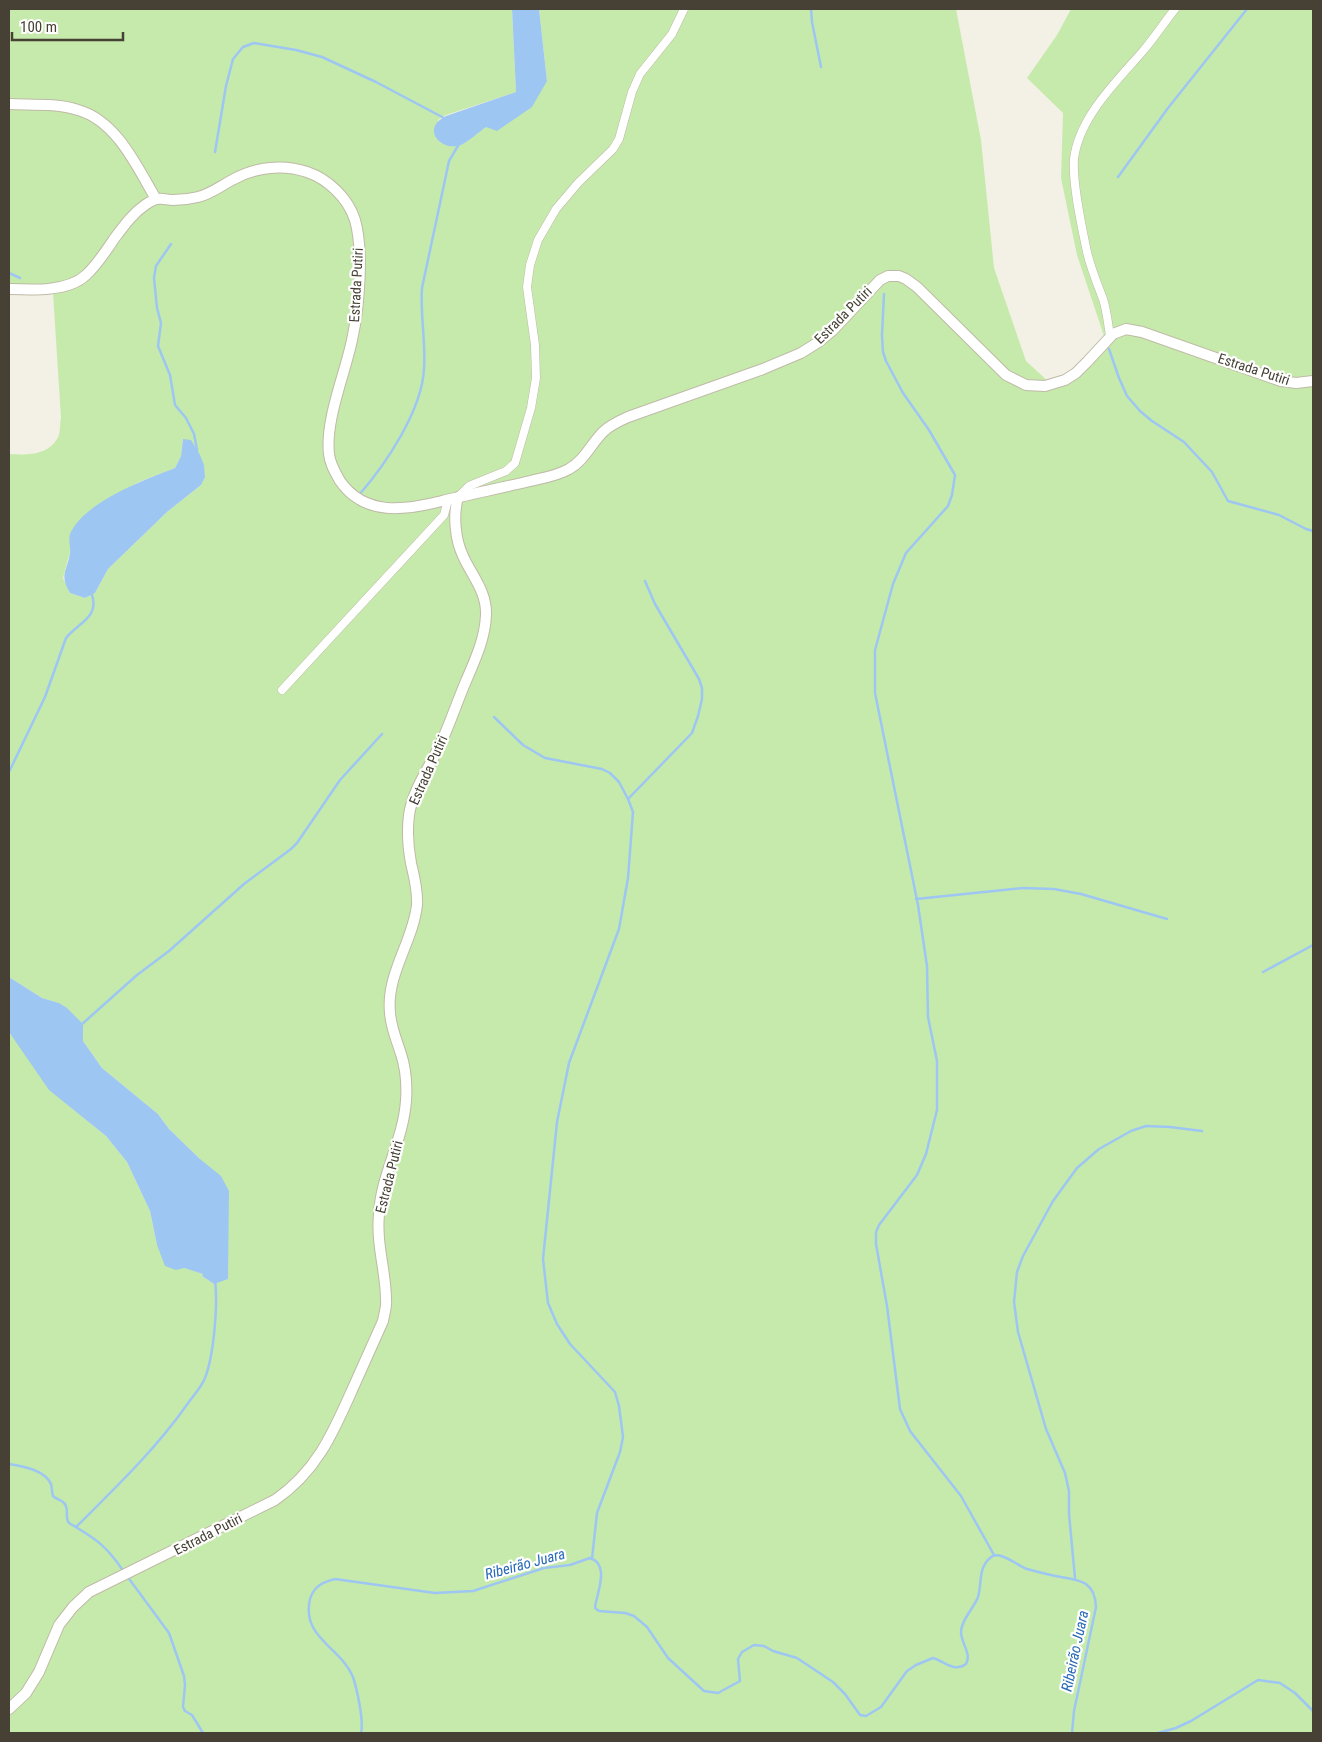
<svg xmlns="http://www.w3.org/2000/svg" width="1322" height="1742" font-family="'Roboto Condensed',sans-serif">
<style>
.green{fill:#c6eaab;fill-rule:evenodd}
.water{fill:#9ec6f3}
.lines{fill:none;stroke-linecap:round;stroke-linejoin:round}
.stream{stroke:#9ec6f3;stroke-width:2.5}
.minor-casing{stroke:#bfbaa7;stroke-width:9}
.tertiary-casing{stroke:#bfbaa7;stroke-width:12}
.minor{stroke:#fff;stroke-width:8}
.tertiary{stroke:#fff;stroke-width:10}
.labels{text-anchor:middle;stroke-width:4.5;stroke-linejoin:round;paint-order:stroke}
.street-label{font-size:14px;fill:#464134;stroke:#fff}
.water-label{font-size:15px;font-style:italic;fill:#286ab7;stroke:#fff}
</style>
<rect width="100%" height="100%" fill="#f3f1e5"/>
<path class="green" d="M9,9h503l4,83 -70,23 -8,5 7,24 5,1 13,-1 84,-63 -8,-72h417l25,131 13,128 32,93 24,22 31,-16 17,-25 6,-6 -27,-81 -16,-77 2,-65 -36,-35 30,-43 14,-26h242v1724h-1304v-701l58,72 39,32 21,26 23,49 7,34 27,23 20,6 -2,2 12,8 -14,-125 -31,-30 -11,-15 -56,-46 -19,-27v-17l-25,-21 -16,-5 -33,-21v-523c18,1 41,2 50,-19 1,-5 1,-12 2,-17l-8,-125 -44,2zM183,439l18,46 -34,27 -59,57 -13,24 -10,5 -15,-5 -7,-15 7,-26 36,-52 33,-18 36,-14 6,-12z"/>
<path class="water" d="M512,9h27l8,72 -15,26 -35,24 -11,-4c-7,5 -16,13 -23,17 -18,10 -45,-14 -17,-28l70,-24z
M183,439l8,1 9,15 4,10 1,12 -4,8 -34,27 -59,57 -13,24 -10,5 -15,-5c-11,-19 -3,-21 0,-40 1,-6 -2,-13 0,-19 14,-32 74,-54 105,-66l6,-12z
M9,977l33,21 17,5 8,5 16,16v17l19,27 56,46 11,15 31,30 21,17 8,15 -1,88 -14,5 -12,-8 1,-2 -19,-6 -8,2 -11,-4 -8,-21 -7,-34 -23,-49 -21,-26 -57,-46 -40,-58z"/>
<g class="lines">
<path class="stream" d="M811,9l1,13 9,45
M215,152l11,-66 7,-27 10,-12 11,-4 42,7 26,7 54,25 68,36
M1118,177l50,-69 79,-99
M171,244l-15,22 -2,12 3,30 4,15 -3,23 12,29 5,30 11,13 8,16 3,16
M9,273l11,5
M884,294l-2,41 1,17 3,9 17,32 26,37 26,45 -3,20 -4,11 -42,47 -13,31 -18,66v43l43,212 9,61 1,51 9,44v49l-11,44 -9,21 -38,50 -3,7v12l11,62 13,103 10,22 51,65 33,59
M1109,349l10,29 8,18 13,15 12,10 32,21 28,30 16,29 51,14 27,14 7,2
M359,495c27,-31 63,-85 65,-126 2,-27 -4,-54 -2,-81l27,-127 10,-17
M494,717l29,28 22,13 57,11 8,4 9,9 9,17 5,13 -5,66 -9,51 -50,134 -12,59 -14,137 5,44 9,21 13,20 45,48 4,14 4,31 -3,15 -23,61 -5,46
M9,772l36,-75 21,-59c13,-16 35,-21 25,-46
M628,799l64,-66 6,-17 4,-17v-11l-3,-9 -44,-75 -10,-23
M916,899l107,-11 31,1 27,5 86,25
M1263,972l50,-27
M81,1025l56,-50 32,-24 75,-67 47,-35 6,-6 43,-63 42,-46
M9,1464c13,2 36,6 42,20 1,4 1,9 2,12 3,3 9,4 11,7 6,6 0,14 5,20 27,16 37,22 55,49
M76,1527c39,-39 78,-76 110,-121 6,-9 15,-18 19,-28 9,-23 13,-74 10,-98
M127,1576l42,57 15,43 1,9 -2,22 2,4 7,4 11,18
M1075,1578l-6,-64v-23l-4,-18 -19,-44 -28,-97 -4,-30 3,-30 6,-16 30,-55 24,-33 22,-19 32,-18 15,-5 24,1 32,4
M361,1733c3,-12 -4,-44 -8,-56 -12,-30 -52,-39 -43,-78 4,-13 13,-17 25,-20l100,14 38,-2 71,-23 26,-3 20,-7c21,6 6,37 5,50l4,3 26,2 9,3 13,11 21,31 36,33 14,2 22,-12 -2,-22 4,-7 12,-7 10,1 9,5 24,7 36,24 12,12 15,21 6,1 15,-9 26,-36 9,-6 17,-7c11,3 21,15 33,6 6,-10 -5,-21 -5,-32 0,-12 13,-24 17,-35 4,-13 0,-29 12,-39 9,-9 26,7 37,11 11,3 22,6 34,8 21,3 34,6 35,30l-22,104 -2,22
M1158,1733l18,-5 15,-7 67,-41 22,3 15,10 18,18"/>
<defs>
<path id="minor" d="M1110,336c-2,-12 -3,-25 -7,-37 -6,-16 -12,-30 -16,-47 -5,-24 -15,-69 -13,-93 5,-42 43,-78 69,-108 11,-13 21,-28 32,-42
M458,497l11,-11 37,-15 9,-8 16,-55 5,-30 -1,-33 -8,-58 3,-22 8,-25 18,-31 22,-26 35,-34 6,-10 13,-47 8,-18 32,-40 12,-25
M282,690l162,-175 4,-15"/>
<path id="tertiary" d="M9,104c22,1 48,-1 69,6 39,11 59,57 78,89
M9,289c23,1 59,3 77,-14 11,-10 20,-24 28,-36 9,-12 18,-25 31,-34 3,-2 9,-6 13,-6 4,-1 10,1 15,1 8,0 17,-1 25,-3 13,-3 24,-12 36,-18 22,-12 49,-15 73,-7 21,7 41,26 48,48 9,32 4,88 -3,120 -7,34 -27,80 -23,114 1,10 6,18 11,27 25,36 66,29 102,20 29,-7 59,-13 88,-20 13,-3 27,-5 39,-12 15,-8 22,-25 34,-37 7,-7 16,-11 25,-15l135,-48 38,-16 16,-10 16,-13 47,-50 8,-4h11l7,3 11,8 89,88 20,10 19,1 20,-6 11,-7 11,-11 26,-28 13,-5 16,3 139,49 15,2 17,-2
M9,1709l17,-16 13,-21 20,-47 14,-18 16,-15 186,-92c42,-29 58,-67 78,-112 10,-22 20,-45 30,-67 1,-7 4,-14 3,-21 0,-29 -10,-55 -7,-86 2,-39 24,-73 27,-113 1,-15 0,-32 -5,-47 -4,-13 -10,-26 -11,-41 -4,-39 23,-71 27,-108 1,-15 -3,-28 -6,-42 -3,-16 -4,-32 -2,-48 4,-26 20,-47 31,-70 10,-21 17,-43 26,-64 9,-21 19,-42 20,-66 1,-23 -14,-39 -23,-59 -8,-17 -10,-41 -5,-59"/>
</defs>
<use href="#minor" class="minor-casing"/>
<use href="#tertiary" class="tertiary-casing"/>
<use href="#minor" class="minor"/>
<use href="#tertiary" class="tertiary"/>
</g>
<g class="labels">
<g class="street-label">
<text transform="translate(356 285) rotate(-87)" y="5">Estrada Putiri</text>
<text transform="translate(843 315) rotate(-45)" y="5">Estrada Putiri</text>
<text transform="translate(1254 369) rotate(18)" y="5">Estrada Putiri</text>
<text transform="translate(428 770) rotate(-66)" y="5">Estrada Putiri</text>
<text transform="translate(389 1177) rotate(-76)" y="5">Estrada Putiri</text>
<text transform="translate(208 1534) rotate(-27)" y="5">Estrada Putiri</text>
</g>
<g class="water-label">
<text transform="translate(525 1564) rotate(-15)" y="5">Ribeirão Juara</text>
<text transform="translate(1075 1651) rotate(-78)" y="5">Ribeirão Juara</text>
</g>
</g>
<rect width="1322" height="1742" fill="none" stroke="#464134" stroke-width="20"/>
<path d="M12 32v8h111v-8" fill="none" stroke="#464134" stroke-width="2.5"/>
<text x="20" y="32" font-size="15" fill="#464134" stroke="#ffffff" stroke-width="4" paint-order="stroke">100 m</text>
</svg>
